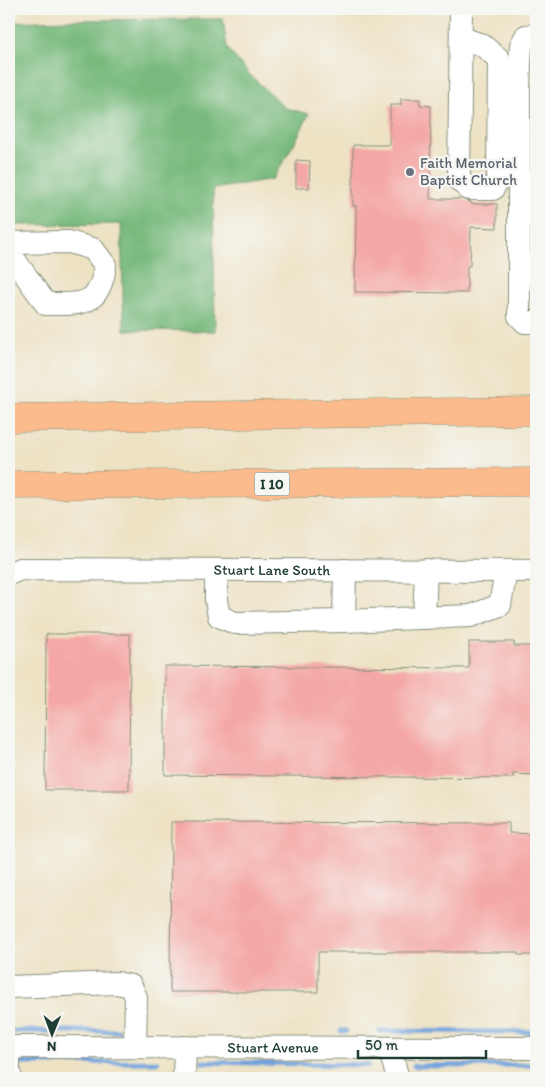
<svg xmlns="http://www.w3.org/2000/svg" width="545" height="1087" font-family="Itim,sans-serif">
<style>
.forest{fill:#78ba7d;stroke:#4c7c58}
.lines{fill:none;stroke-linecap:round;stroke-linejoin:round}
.stream{stroke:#70a1da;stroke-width:5}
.building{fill:#f4a7a4}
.minor-casing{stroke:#86907c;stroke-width:24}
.highway-casing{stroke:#86907c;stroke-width:29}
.minor{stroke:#fff;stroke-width:22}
.highway{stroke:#fbbb8c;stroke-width:28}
.worship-dot{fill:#6b7280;stroke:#f6f6f2;stroke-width:2}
.labels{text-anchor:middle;stroke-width:4.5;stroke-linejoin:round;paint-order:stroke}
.shield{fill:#f6f6f2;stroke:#60746d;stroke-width:1}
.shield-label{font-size:14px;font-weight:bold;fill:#1f3d34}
.worship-label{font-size:15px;fill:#5b616d;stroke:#f6f6f2;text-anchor:start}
.street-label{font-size:15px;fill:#1f3d34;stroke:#f6f6f2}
</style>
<rect width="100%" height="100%" fill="#f6f6f2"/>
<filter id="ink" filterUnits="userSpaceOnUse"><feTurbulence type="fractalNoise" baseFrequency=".02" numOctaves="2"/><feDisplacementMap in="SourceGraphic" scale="10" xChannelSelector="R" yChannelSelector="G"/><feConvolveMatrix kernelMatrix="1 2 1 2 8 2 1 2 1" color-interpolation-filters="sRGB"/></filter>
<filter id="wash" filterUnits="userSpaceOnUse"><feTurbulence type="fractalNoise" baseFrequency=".0096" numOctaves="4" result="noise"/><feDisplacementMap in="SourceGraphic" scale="20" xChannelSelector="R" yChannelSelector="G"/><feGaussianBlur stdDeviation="1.12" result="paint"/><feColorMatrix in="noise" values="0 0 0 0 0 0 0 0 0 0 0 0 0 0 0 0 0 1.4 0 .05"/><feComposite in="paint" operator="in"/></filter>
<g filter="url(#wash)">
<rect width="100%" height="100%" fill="#ede2c4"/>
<path class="forest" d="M223,19l4,29 21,25 37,35 24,6 -14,28 -22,37 -60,10 2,142 -91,-1 -3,-106 -112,1v-203l59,-2z"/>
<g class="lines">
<path class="stream" d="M10,1031h108
M341,1031h5
M380,1031l154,1
M202,1062l166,3
M18,1063l140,-1
M414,1066l122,-1"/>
</g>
<g id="blocks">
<path class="building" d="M401,99h19v6l11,1 -1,93h32l9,3v2h26v24l-26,-1 -1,39h-3v27l-112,-1 1,-86h-3v-61h37v-40h11z
M296,160l14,1 -1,27h-13z
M46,634h84l-1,156h-84z
M469,642h45v4h22v129l-23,-1v4l-348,-3v-109l304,2z
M171,822l338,1v10l27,1v121h-18v-3h-200v40h-148z"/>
</g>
</g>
<g filter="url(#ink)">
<use href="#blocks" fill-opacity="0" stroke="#86907c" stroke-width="1"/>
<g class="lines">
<defs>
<g id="minor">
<path d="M461,9l-2,171 10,9h24l5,-11 1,-119 -17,-14 -21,-7"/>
<path d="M536,35l-10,1 -5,9 -2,40v231l6,6h11"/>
<path d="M9,243l60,-1 24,7 12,16c-5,42 -23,39 -59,39l-37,-52"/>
<path d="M216,570v30l3,16 16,7 109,-2 127,-5 29,-11 6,-34"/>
<path id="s1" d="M9,574l11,-5 516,2"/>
<path d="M424,618l2,-48"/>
<path d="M344,621l1,-51"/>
<path d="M9,987l108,-4 14,3 5,11 -1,50"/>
<path id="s2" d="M9,1047l527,1"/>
<path d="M9,1047v25l2,6"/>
<path d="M389,1048l9,30"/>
<path d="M184,1078l1,-31"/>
</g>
<path id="highway" d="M9,418l527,-7
M9,485l527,-3"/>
</defs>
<use href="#minor" class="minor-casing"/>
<use href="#highway" class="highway-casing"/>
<use href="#minor" class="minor"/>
<use href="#highway" class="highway"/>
</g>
</g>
<circle class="worship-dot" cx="410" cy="172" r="5"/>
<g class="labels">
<rect class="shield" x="254.5" y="472.5" width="35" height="23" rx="4"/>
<g class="shield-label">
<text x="272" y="489">I 10</text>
</g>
<g class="worship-label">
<text x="420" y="168">Faith Memorial<tspan x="420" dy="17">Baptist Church</tspan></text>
</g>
<g class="street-label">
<text dy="5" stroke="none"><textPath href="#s1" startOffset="264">Stuart Lane South</textPath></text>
<text dy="5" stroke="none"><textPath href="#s2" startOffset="264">Stuart Avenue</textPath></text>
</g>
</g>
<rect width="545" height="1087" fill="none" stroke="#f6f6f2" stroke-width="30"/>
<g transform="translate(52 1034) rotate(181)" stroke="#f6f6f2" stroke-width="4" paint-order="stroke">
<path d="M0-4L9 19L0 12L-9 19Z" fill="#1f3d34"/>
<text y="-8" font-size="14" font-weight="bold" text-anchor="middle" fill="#1f3d34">N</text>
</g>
<path d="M358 1050v8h128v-8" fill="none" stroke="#1f3d34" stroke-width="2.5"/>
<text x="365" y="1050" font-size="15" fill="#1f3d34" stroke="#f6f6f2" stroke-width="4" paint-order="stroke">50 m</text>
</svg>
